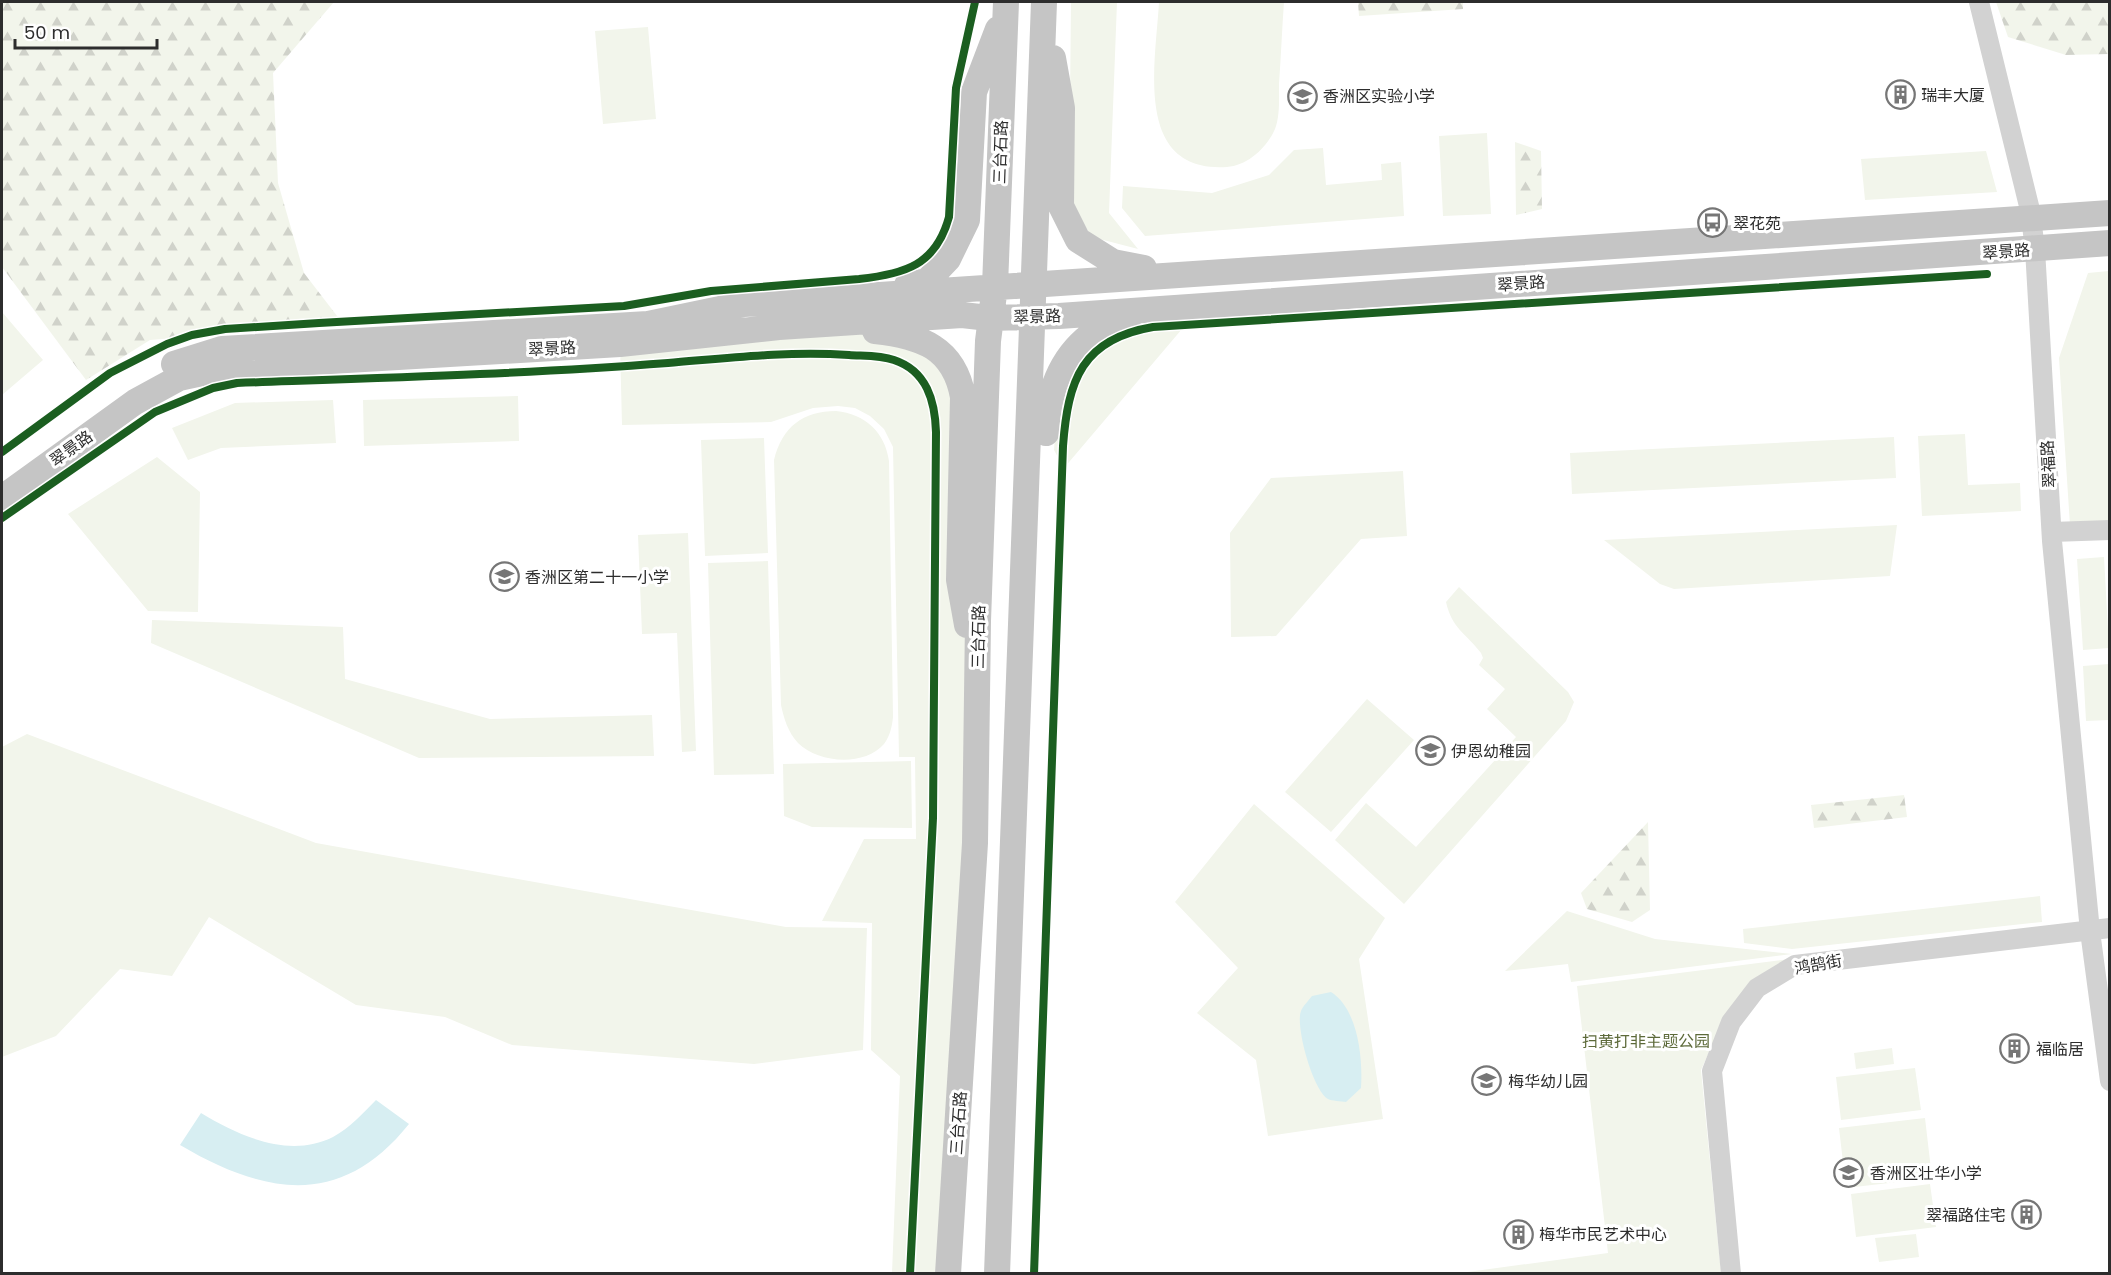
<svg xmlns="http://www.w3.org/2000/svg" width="2111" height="1275" font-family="Poppins,'Noto Sans SC',sans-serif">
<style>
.green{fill:#f2f5eb}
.forest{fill:url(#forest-firs)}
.water{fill:#d7eef2}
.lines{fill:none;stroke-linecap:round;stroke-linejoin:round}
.minor{stroke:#d2d2d2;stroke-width:20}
.major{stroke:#c5c5c5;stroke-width:26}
.cycleway-casing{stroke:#fff;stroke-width:11}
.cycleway{stroke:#1b5e20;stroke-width:8}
.labels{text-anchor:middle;stroke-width:6;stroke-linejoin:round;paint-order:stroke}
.poi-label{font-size:16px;fill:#2d2d2d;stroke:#fff;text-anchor:start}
.street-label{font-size:16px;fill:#2d2d2d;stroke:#fff}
.park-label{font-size:16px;fill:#5d6a3a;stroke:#fff}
</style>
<defs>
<pattern id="forest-firs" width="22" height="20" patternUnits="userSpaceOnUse" patternTransform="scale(1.5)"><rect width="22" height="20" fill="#f2f5eb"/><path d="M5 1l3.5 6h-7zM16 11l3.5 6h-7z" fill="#d0d2ca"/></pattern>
</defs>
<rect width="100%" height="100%" fill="#fff"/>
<path class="green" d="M1071,2h46l-8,211 29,36 -46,-12 -23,-36z
M1159,2h125c-2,27 -3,54 -5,82 0,15 1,32 -4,45 -8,19 -28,37 -48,38 -95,6 -71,-106 -68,-165z
M648,27l8,92 -53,5 -8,-93z
M1487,133l4,81 -48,2 -4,-80z
M1323,148l3,37 56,-5 -1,-16 20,-2 3,54 -259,20 -23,-28 1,-22 89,7 57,-18 25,-25z
M1986,151l11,41 -132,8 -4,-41z
M2109,271v251l-39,3 -11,-167 29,-85z
M2,312l41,48 -41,35z
M1182,329l-118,139 -10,-18 3,-45 26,-50 26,-19z
M871,331l80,34 26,315 -30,593h-55l8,-197 -29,-26 1,-127 -50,-2 42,-82h52l-1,-82h-16l-6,-310 -9,-18 -14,-13 -15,-8 -17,-2 -25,2 -42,14 -149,3 -2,-80z
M518,396l1,45 -155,5 -1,-46z
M333,400l3,43 -115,5 -33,12 -16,-32 63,-25z
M836,411c29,3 49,21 53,50l4,256c-1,10 -3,19 -9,27 -20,23 -66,19 -86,-1 -10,-11 -14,-24 -17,-38l-7,-245c8,-33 29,-49 62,-49z
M1965,434l3,51 52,-2 1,28 -99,5 -4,-80z
M1894,437l2,41 -324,16 -2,-41z
M764,438l4,115 -63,3 -4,-116z
M157,457l43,35 -2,120 -50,-1 -80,-97z
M1403,471l4,65 -46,3 -85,97 -45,1 -1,-104 41,-55z
M1897,525l-7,51 -216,13 -14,-5 -56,-44z
M688,533l8,218 -14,1 -5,-119 -35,1 -4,-99z
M2104,557l5,91 -26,2 -6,-91z
M768,561l6,213 -60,1 -6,-212z
M1459,587l109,105 6,10 -8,19 -162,183 -69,-64 31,-37 50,44 100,-110 -29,-28 18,-20 -26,-24 4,-7 -2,-5c-15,-20 -29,-24 -35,-51z
M152,620l191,7 2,52 145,40 162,-4 2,41 -235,2 -268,-115z
M2109,664v56l-23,1 -3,-55z
M1367,699l47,41 -83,92 -46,-40z
M27,734l289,109 470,84 81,1 -4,122 -109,14 -242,-19 -67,-28 -89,-12 -147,-88 -37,59 -52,-7 -64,67 -54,21v-310z
M911,761l1,67 -100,-1 -28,-11 -1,-52z
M1254,804l131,114 -26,41 24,160 -115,17 -12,-76 -59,-47 41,-45 -63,-66z
M2040,896l2,26 -250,27 -48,-6 -1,-14z
M1567,911l88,28 137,15 -221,28 -3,-18 -63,7z
M1790,959l-68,64 -21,47 20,203 -268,1 155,-21 -31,-267z
M1892,1048l2,16 -38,5 -2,-16z
M1915,1068l6,42 -80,10 -5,-43z
M1925,1118l7,60 -86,10 -7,-60z
M1930,1184l6,43 -80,10 -5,-43z
M1916,1234l3,23 -40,5 -4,-24z"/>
<path class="forest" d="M2,2h332l-61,71 5,110 26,90 40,52 -194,15 -64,40 -84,-113z
M1358,2h105v7l-104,7z
M1996,2h113v52l-43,1 -58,-18z
M1515,142l26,9 1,58 -26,6z
M1904,795l3,22 -93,11 -3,-23z
M1648,822l2,88 -18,12 -45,-13 -6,-16z"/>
<path class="water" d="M1331,992c27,17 32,66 30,96l-15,14c-5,-1 -14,-1 -18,-3 -15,-8 -33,-73 -27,-88 2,-5 8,-11 11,-15z
M376,1100l33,24c-68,85 -144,71 -229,21l21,-32c38,23 88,46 132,24 17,-9 30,-24 43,-37z"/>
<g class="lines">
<path class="minor" d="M1979,2l51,208 5,39 17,292 38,390 20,150
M2052,532l58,-2
M1731,1274l-19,-203 19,-49 26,-34 38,-23 315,-37"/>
<path class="major" d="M1053,58l9,50 -1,98 17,34 35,22 31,6
M907,285l20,-4 21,-22 19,-39 7,-128 24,-63
M875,331c46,5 79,16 88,66l-4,183 8,45
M174,364l48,-15 426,-25 96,-20 1366,-91
M1046,433c2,-41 14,-78 50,-102 9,-5 22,-7 32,-10
M2,498l133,-96 44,-24 51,-11 390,-23 159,-17 183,-12 27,3 70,-2 1051,-73
M948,1274l27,-431 3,-222 10,-280 7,-55 11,-284
M997,1274l47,-1272"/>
<defs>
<path id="cycleway" d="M2,452l108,-79 57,-29 25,-9 33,-6 94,-6 305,-17 87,-15 148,-12c46,-5 77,-14 90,-62l7,-129 19,-86
M2,518l153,-106 58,-24 24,-5c143,-5 287,-9 431,-20 61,-5 118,-12 181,-8 14,1 31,0 45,5 33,11 41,41 42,72l-3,386 -23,456
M1034,1274l29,-828c5,-66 19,-107 90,-119l834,-53"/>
</defs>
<use href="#cycleway" class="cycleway-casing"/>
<use href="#cycleway" class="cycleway"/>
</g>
<defs>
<symbol id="building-ring" viewBox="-11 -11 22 22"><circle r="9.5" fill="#fff" stroke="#767676" stroke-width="1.5"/><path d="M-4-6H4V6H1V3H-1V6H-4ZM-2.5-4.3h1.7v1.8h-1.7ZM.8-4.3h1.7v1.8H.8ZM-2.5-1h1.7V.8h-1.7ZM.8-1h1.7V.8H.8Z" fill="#767676"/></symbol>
<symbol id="school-ring" viewBox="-11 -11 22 22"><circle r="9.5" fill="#fff" stroke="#767676" stroke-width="1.5"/><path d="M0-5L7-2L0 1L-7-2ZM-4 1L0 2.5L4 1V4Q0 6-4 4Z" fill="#767676"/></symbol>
<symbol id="bus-ring" viewBox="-11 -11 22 22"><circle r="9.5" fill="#fff" stroke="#767676" stroke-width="1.5"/><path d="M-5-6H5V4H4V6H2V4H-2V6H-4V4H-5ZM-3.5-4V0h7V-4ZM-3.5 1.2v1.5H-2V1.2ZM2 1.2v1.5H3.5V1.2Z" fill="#767676"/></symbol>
</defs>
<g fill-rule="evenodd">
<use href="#building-ring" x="1884" y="78" width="33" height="33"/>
<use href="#school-ring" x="1286" y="80" width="33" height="33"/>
<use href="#bus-ring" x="1696" y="206" width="33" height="33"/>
<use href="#school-ring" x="488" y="560" width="33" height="33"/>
<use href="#school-ring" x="1414" y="734" width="33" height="33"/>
<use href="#building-ring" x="1998" y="1032" width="33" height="33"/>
<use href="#school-ring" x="1470" y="1064" width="33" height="33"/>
<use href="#school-ring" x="1832" y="1156" width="33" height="33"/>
<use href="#building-ring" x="2010" y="1198" width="33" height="33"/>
<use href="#building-ring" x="1502" y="1218" width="33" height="33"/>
</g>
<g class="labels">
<g class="poi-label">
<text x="1921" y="101">瑞丰大厦</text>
<text x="1323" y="102">香洲区实验小学</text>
<text x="1733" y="229">翠花苑</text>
<text x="525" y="583">香洲区第二十一小学</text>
<text x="1451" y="757">伊恩幼稚园</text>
<text x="2036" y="1055">福临居</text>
<text x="1508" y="1087">梅华幼儿园</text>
<text x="1870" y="1179">香洲区壮华小学</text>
<text x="2006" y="1221" text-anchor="end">翠福路住宅</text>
<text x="1539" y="1240">梅华市民艺术中心</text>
</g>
<g class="street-label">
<text transform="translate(1000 152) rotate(-88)" y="6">三台石路</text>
<text transform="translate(2006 251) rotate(-4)" y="6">翠景路</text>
<text transform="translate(1521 283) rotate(-4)" y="6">翠景路</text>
<text transform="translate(1037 316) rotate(-2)" y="6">翠景路</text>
<text transform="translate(552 348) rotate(-3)" y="6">翠景路</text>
<text transform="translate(71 448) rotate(-36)" y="6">翠景路</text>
<text transform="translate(2048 464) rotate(-93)" y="6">翠福路</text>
<text transform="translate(978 637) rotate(-89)" y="6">三台石路</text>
<text transform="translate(1818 964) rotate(-10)" y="6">鸿鹄街</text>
<text transform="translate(958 1123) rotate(-86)" y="6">三台石路</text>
</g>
<g class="park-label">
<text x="1646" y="1047">扫黄打非主题公园</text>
</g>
</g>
<rect width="2111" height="1275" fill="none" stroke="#2d2d2d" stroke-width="6"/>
<path d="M15 39v9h142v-9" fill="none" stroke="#2d2d2d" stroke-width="3"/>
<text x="24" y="39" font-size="18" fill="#2d2d2d" stroke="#ffffff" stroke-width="4.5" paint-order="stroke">50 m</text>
</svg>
